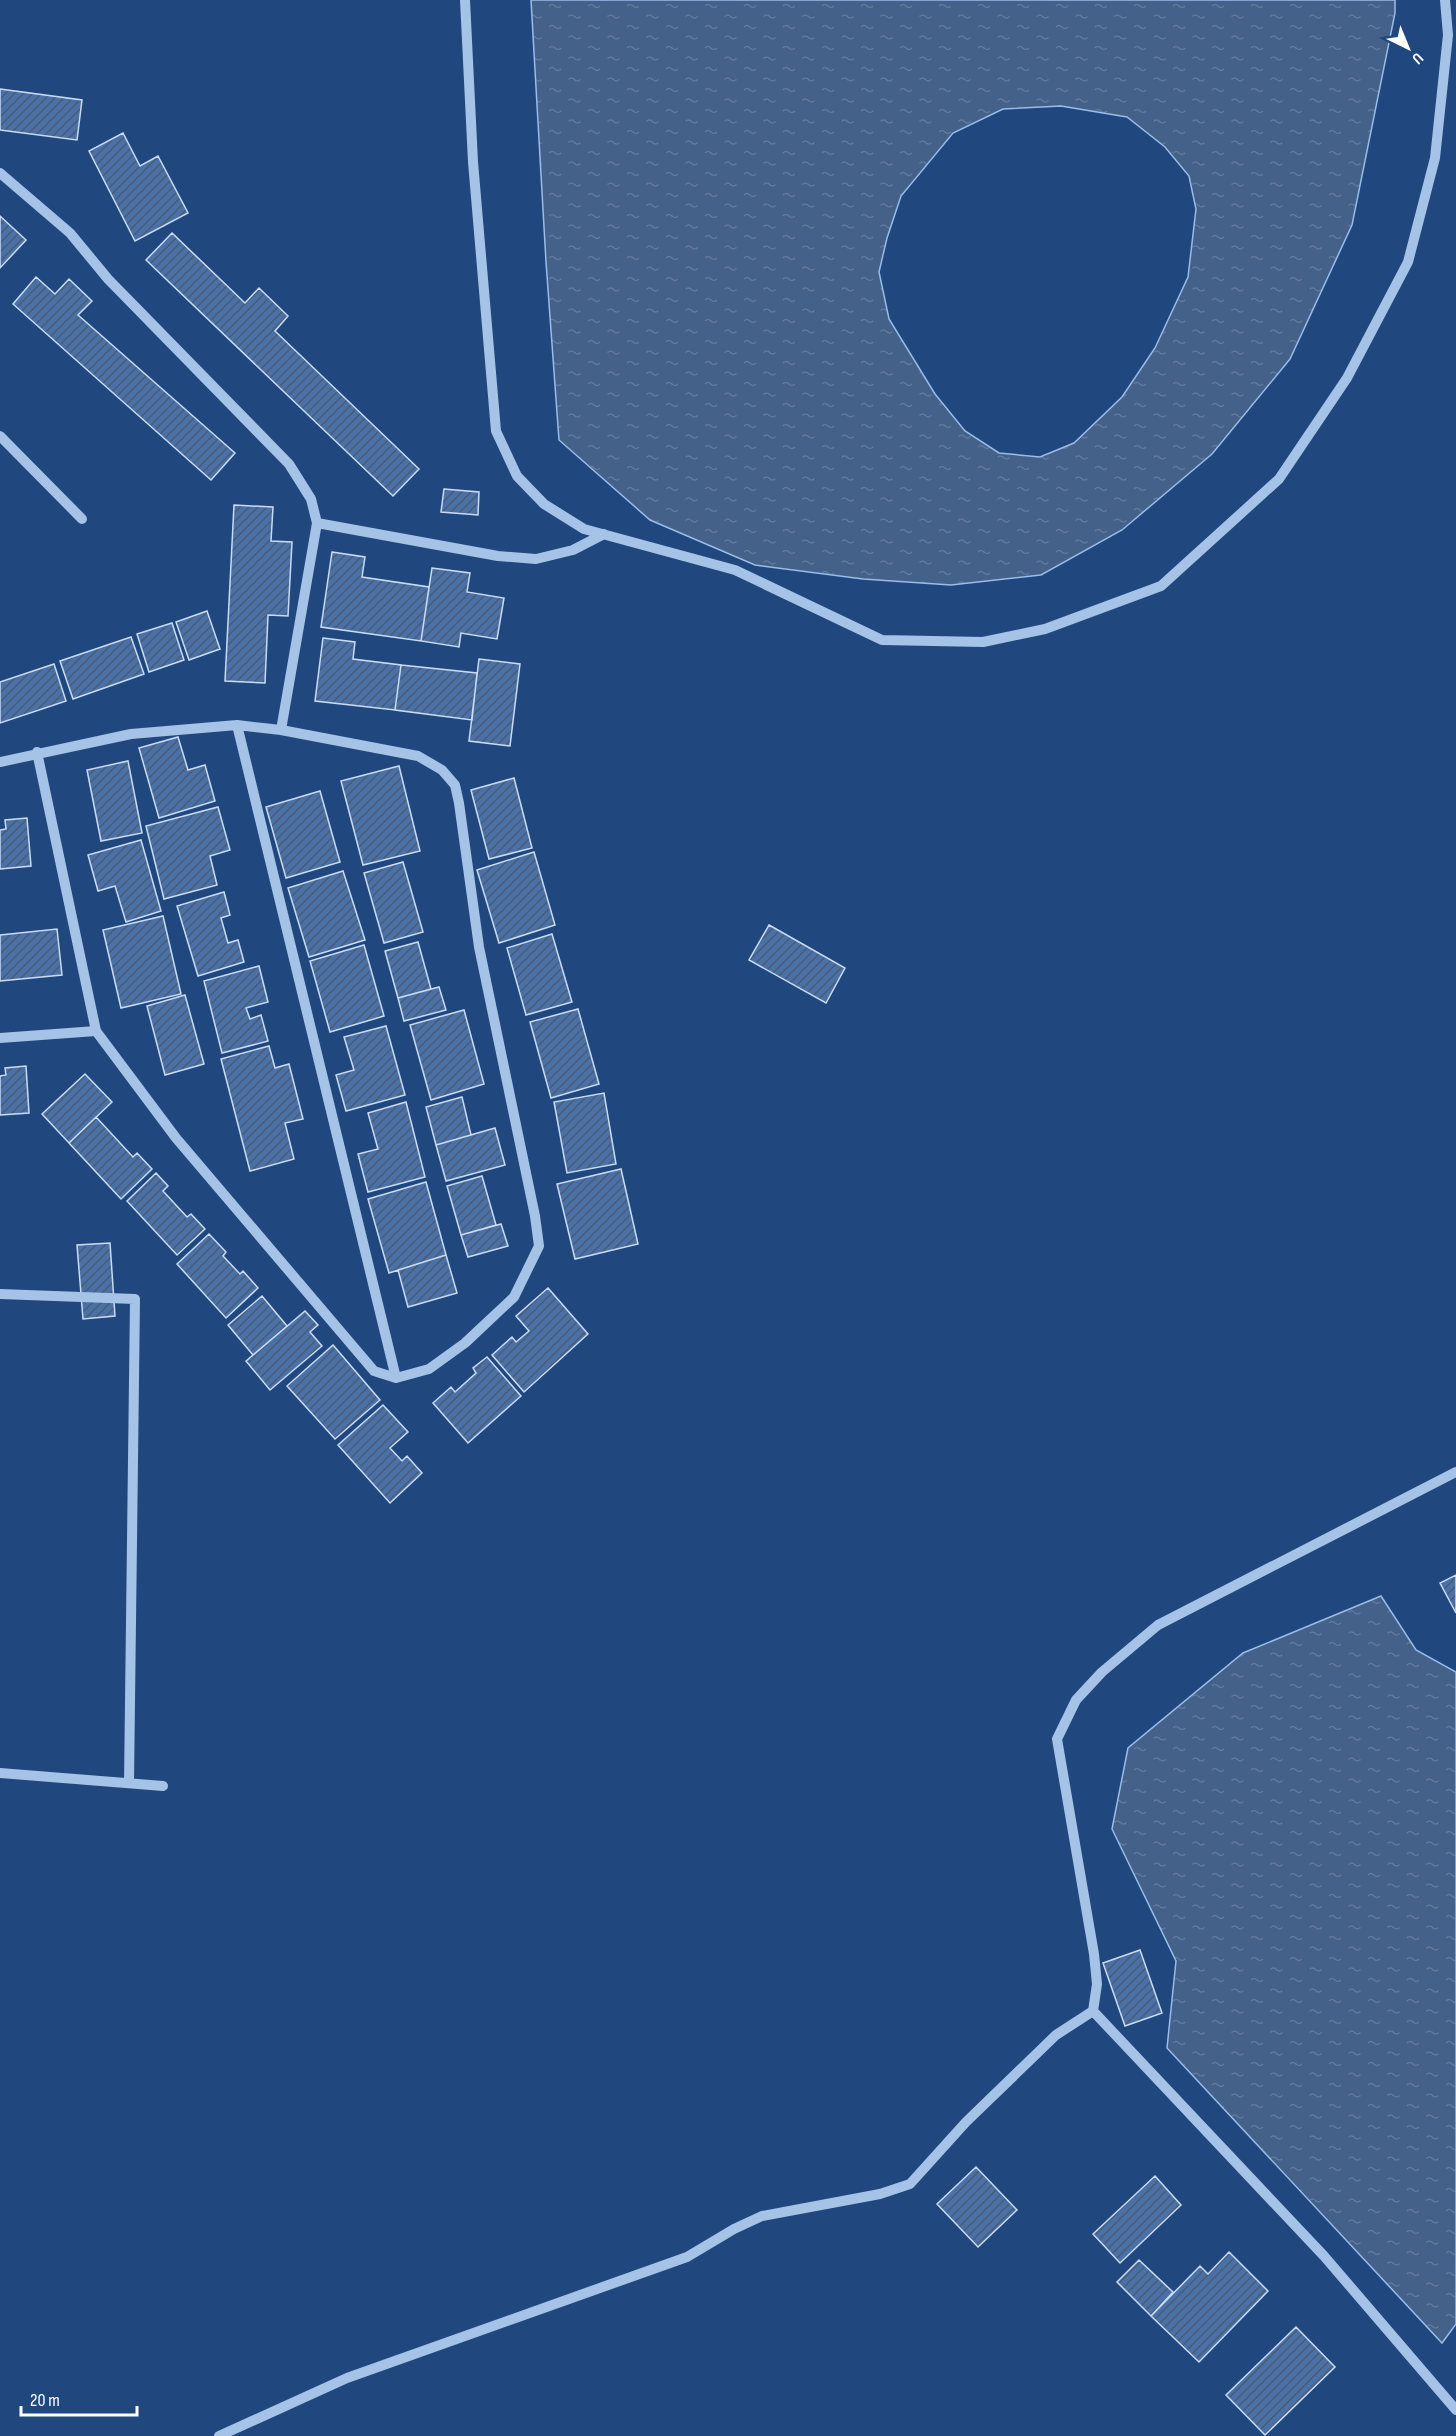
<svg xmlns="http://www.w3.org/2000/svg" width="1456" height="2436" font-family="'Sofia Sans Condensed',sans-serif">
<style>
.water{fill:url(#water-ripples);stroke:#99bce9;stroke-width:1.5;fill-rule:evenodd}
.building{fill:url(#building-hatch);stroke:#c9dcf6;stroke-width:1.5}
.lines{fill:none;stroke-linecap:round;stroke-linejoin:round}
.minor{stroke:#a5c2e7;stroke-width:10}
</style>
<defs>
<pattern id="water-ripples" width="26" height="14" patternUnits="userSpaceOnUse" patternTransform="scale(1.5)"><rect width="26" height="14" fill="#44618a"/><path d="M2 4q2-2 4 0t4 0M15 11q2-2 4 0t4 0" fill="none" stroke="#60799c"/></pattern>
<pattern id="building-hatch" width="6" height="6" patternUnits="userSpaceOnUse" patternTransform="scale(1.5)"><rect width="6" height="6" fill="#4971a8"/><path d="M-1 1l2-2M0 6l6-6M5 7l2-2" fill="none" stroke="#4b5b71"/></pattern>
</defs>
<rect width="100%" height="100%" fill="#20487f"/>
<path class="water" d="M531,0h864v13l-43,212 -62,134 -78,95 -90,76 -81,45 -90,10 -88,-6 -108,-14 -105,-45 -91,-80 -13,-178zM1061,106l66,11 38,30 24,29 7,33 -8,68 -33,71 -33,49 -48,46 -34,14 -41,-4 -34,-22 -30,-37 -46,-75 -10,-47 8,-34 14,-42 52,-63 50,-24z
M1381,1596l35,54 40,22v652l-14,19 -275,-295 9,-87 -64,-132 16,-81 115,-95z"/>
<path class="building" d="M0,89l82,11 -5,40 -77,-10z
M123,133l17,33 18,-10 30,57 -53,28 -46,-90z
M0,216l26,24 -26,28z
M172,233l73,70 14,-15 29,28 -13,15 144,138 -26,27 -247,-236z
M36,277l19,17 14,-15 23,22 -14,14 157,138 -24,27 -198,-176z
M444,489l35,3 -1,23 -37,-3z
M234,505l39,2 -2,34 21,1 -4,74 -20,-1 -3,68 -40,-2z
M332,552l33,5 -3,20 67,10 -8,54 -100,-14z
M432,568l38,5 -3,19 37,6 -7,41 -36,-6 -2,14 -38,-6z
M207,611l13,38 -31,11 -13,-38z
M172,623l12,37 -35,12 -12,-38z
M131,637l13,37 -71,25 -13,-38z
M323,638l32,4 -2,17 48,6 -6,45 -80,-9z
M479,659l41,5 -10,82 -41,-5z
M54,664l12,37 -66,22v-41z
M401,665l76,8 -5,47 -77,-10z
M178,737l10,33 17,-5 10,36 -56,17 -20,-70z
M128,761l14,72 -41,8 -14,-71z
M399,766l21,85 -57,14 -22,-84z
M514,778l18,70 -43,11 -18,-69z
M320,791l20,71 -54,16 -20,-71z
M218,807l12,43 -20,6 7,29 -53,14 -18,-73z
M27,818l4,48 -31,3v-39l6,-1 -1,-9z
M141,840l20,71 -35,11 -11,-36 -17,5 -10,-36z
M534,852l21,73 -56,18 -22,-73z
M403,862l20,70 -39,11 -20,-70z
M343,871l22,69 -56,17 -21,-69z
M224,892l6,23 -9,3 7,25 10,-3 6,22 -46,14 -21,-70z
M163,916l18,78 -60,14 -18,-78z
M769,925l76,43 -19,35 -77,-43z
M57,929l5,46 -62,6v-46z
M552,934l20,68 -46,13 -19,-67z
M418,942l13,47 -33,9 -13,-47z
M364,945l20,71 -54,16 -20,-71z
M259,966l9,36 -22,6 4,11 11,-4 7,26 -46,12 -18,-72z
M439,987l7,23 -42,11 -6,-23z
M185,995l19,69 -39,11 -18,-69z
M578,1009l21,75 -48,14 -21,-76z
M464,1010l20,74 -53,16 -21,-75z
M386,1026l19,69 -59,16 -10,-36 18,-5 -10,-33z
M269,1046l6,22 14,-4 14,55 -18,4 9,36 -44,12 -29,-112z
M26,1066l3,47 -29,2v-39l6,-1 -1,-7z
M85,1074l27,28 -43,41 -27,-29z
M604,1093l12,71 -49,9 -13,-71z
M462,1097l9,38 -35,10 -10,-38z
M406,1102l19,75 -57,15 -10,-38 20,-5 -10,-36z
M96,1117l37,40 4,-4 15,16 -31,30 -52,-56z
M495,1128l10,37 -59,16 -10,-36z
M621,1169l17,75 -63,15 -18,-75z
M156,1173l12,13 -5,5 24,26 4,-3 14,15 -28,26 -50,-54z
M482,1176l14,49 -35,10 -14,-49z
M426,1182l20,73 -57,18 -21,-74z
M501,1224l7,22 -40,11 -7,-22z
M209,1234l17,18 -3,4 17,18 3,-3 15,17 -32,30 -49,-54z
M110,1243l5,73 -32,3 -6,-74z
M446,1255l11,38 -49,14 -10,-37z
M548,1288l40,46 -64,58 -32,-37 20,-18 4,5 13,-11 -13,-15z
M262,1296l25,30 -34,29 -25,-30z
M305,1311l13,14 -8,7 12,14 -52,44 -24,-29z
M333,1345l47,55 -45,39 -48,-53z
M487,1357l34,39 -53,47 -35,-40 18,-16 4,5 21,-19 -3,-5z
M383,1405l25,27 -18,16 12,13 5,-5 15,17 -32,30 -52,-58z
M1456,1575v38l-16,-30z
M1140,1950l22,63 -37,13 -22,-63z
M976,2167l41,43 -39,37 -41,-43z
M1155,2176l26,29 -61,58 -27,-29z
M1229,2252l39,39 -69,71 -48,-46 49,-50 8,8z
M1139,2260l34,32 -22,24 -34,-34z
M1296,2327l39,40 -70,68 -39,-40z"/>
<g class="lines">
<path class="minor" d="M465,0l8,162 23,269 21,45 27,28 40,25 151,41 147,70 101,2 62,-13 116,-43 118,-107 68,-101 61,-116 27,-104 13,-123 -3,-35
M0,173l70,60 38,46 181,185 22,35 6,24 -36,207
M0,436l82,83
M317,523l181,33 38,3 37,-9 31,-16
M237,725l159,653
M37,752l59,279
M0,762l131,-28 106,-9 44,5 137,26 24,14 13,15 4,18 20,144 56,269 4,30 -25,51 -49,46 -36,26 -33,9 -22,-7 -198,-233 -80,-107 -96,7
M0,1294l135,5 -6,484
M1456,1472l-298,153 -56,47 -26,28 -19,39 37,215 3,30 -4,27 231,245 132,154
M0,1773l163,13
M219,2436l128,-58 340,-121 47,-28 28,-13 118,-22 30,-10 56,-62 90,-87 37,-24"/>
</g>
<g transform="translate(1408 48) rotate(137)" stroke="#20487f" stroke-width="4.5" paint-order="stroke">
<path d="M0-4.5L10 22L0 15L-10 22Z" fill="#ffffff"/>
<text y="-9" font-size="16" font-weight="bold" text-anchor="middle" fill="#ffffff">U</text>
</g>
<path d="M21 2406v9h116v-9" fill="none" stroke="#ffffff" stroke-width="3"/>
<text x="30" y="2406" font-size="18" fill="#ffffff" stroke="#20487f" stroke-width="4.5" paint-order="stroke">20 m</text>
</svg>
